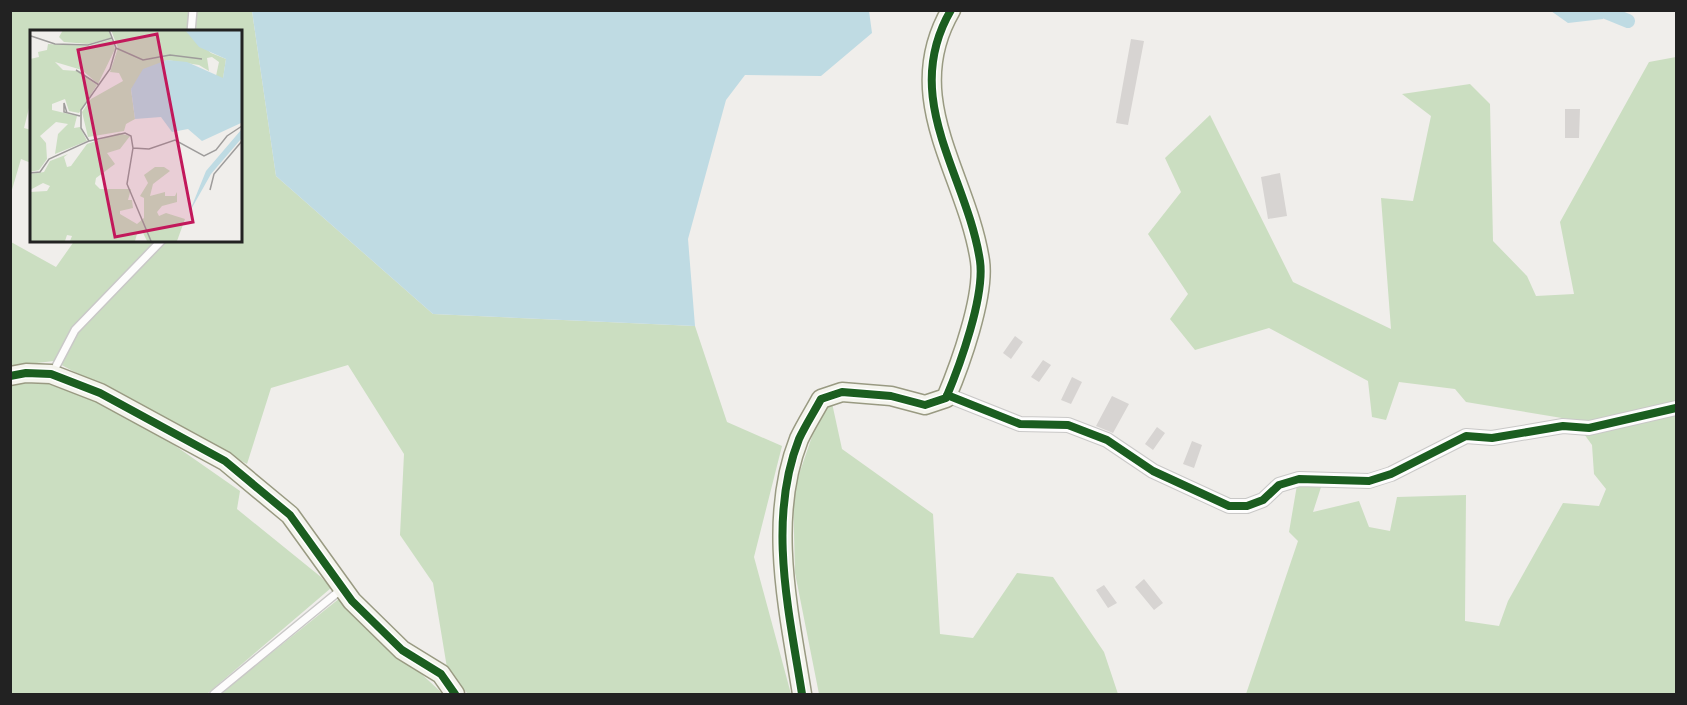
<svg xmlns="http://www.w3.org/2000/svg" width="1687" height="705" font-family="'Noto Sans',sans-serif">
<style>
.forest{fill:#cbdec1}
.water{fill:#bfdbe3}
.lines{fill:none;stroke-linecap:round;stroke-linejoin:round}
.canal{stroke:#bfdbe3;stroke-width:14}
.building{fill:#d7d4d2}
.lane-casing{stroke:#c9c8c7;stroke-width:10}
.street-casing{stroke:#c9c8c7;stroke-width:16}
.secondary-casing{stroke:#999a82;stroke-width:21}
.lane{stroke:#fdfcfc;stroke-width:7}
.street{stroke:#fdfcfc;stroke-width:14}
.secondary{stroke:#f4f4ed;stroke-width:18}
.cycleway-casing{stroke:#fff;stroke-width:11}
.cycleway{stroke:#1b5e20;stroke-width:8}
.inset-road{fill:none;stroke:#9e9c9b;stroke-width:1.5}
.view{fill:#c2185b;fill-opacity:0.15;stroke:#c2185b;stroke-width:3}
.inset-edge{fill:none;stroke:#222;stroke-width:3}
</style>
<rect width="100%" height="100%" fill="#f0eeeb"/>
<path class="forest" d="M11,11h241l24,165 157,138 262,12 32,96 55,24 -28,111 37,137h-323l-20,-20 -15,-91 -33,-48 4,-81 -56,-89 -77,23 -24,76 -193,-103 -43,5v-124l45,25 19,-27h165v-208h-208l-1,68 -7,28 7,2v33l-10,-4 -10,34z
M1676,57v637h-430l52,-153 -9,-9 8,-47 25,-1 -9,28 46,-11 10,26 21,4 7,-34 69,-2 -1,126 34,5 9,-25 55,-98 36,3 7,-17 -12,-15 -2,-29 -18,-25 -108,-18 -11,-13 -56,-7 -13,38 -14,-3 -4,-36 -99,-53 -74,22 -25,-31 18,-25 -40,-60 33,-42 -16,-34 45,-43 83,167 98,47 -10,-131 32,3 18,-85 -29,-22 68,-10 20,20 3,137 34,35 9,20 38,-2 -14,-72 89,-160z
M11,383l50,1 63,26 116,81 -3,18 84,68 10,11 -124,106h-196z
M832,403l10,46 91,65 7,120 33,4 44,-65 36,4 51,75 14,42h-299l-24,-121 -2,-81 27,-79z
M340,598l103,96h-223z"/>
<path class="water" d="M869,11l3,22 -51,43 -76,-1 -19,25 -38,139 7,87 -262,-12 -157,-138 -24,-165z
M1551,11h55l-3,8 -35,4z"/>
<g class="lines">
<path class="canal" d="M1601,10l27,11"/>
</g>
<path class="building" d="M1131,39l13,2 -16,84 -12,-2z
M1565,109h15l-1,29h-14z
M1280,173l7,43 -19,3 -7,-42z
M1015,336l8,6 -12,17 -8,-6z
M1043,360l8,5 -12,17 -8,-5z
M1072,377l10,5 -11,22 -10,-4z
M1112,396l17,8 -16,29 -17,-7z
M1157,427l8,6 -12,17 -8,-6z
M1192,441l10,4 -8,23 -11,-4z
M1144,579l19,24 -9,7 -19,-23z
M1104,585l13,18 -9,5 -12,-18z"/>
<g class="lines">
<defs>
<path id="lane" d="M191,32l2,-22
M53,372l22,-42 87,-90
M214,694l129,-106"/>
<path id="street" d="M947,395l73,29 48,1 39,15 46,31 76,35h18l16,-6 16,-15 20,-6 70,2 22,-7 75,-38 26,2 71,-12 26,2 87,-20"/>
<path id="secondary" d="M10,376l16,-3 25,1 49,19 125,68 65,54 62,86 50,49 39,24 14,20
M802,694c-13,-82 -35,-174 -3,-255 6,-13 15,-27 22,-40l21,-7 49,4 34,9 21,-7c14,-33 39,-102 34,-137 -13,-87 -81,-162 -29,-251"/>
</defs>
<use href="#lane" class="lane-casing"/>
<use href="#street" class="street-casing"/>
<use href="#secondary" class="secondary-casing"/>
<use href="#lane" class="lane"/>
<use href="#street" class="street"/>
<use href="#secondary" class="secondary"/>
<defs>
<path id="cycleway" d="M10,376l16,-3 25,1 49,19 125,68 65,54 62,86 50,49 39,24 14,20
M947,395l73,29 48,1 39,15 46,31 76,35h18l16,-6 16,-15 20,-6 70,2 22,-7 75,-38 26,2 71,-12 26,2 87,-20
M802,694c-13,-82 -35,-174 -3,-255 6,-13 15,-27 22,-40l21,-7 49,4 34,9 21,-7c14,-33 39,-102 34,-137 -13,-87 -81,-162 -29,-251"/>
</defs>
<use href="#cycleway" class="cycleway-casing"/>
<use href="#cycleway" class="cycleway"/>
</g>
<g transform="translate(30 30)">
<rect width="212" height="212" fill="#f0eeeb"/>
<path d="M33,0h46l2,8 -23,6 -24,-2 -5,-5zM81,0h74l26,23 15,6 -3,20 -7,-3 3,-14 -7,-5 -5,1 2,13 -10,-6 -32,-5 -36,29 4,30 -9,5 -2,7 -36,6 -6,-25 9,-13 32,-18 -4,-8 -9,-1 8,-24zM82,9l3,10 -17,35 -16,-14 -27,-8 8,8 14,1 20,14 -18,28 -10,-2 -4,-12 -13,5v6l25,6 -3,12 6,-1 7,14 -32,13 3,-20 10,-10 -12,-2 -16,14 6,7 1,16 -8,11 -9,2v-113l9,-2 -1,-5 9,-2 1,-6 41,2zM89,103l11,3 -10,13 -13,4 8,11 -19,14 -1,6 5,5h31l-3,11h4l1,8 -13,3v3l17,10 7,-6v-20l-4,-2 8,-13 -4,-8 11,-8h9l6,4 -17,13 -3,12 15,-4v4h10l2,-4v10l-15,4 -5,6 2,4 7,-3 19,6 -8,22h-30l-4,-8 -6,1 -2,7h-65l2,-5 -5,-1 -2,6h-35v-49l17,-1 3,-5 -7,-3 -13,7v-16l14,-2 6,-11 18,-7 -4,3 3,10 4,-1 16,-22z" fill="#cbdec1"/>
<path d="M155,0h56v93l-39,18 -14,-12 -16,3 -11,-15 -26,2 -4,-30 12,-20 24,-9 20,2 36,16 3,-19 -27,-12zM211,100v9l-30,35 -22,39 17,-42z" fill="#bfdbe3"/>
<path class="inset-road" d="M1,6l24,8 33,1 24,-7M86,18l27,12 27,-5 32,4M46,40l23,15M37,83l-3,-10v9l16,4M59,111l36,-8 6,3 2,12 16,1 26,-9 29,16 12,-6 11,-14 15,-10M103,118l-6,36 24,57M0,143l10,-1 9,-13 40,-18 -8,-13v-18l29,-41 6,-21 -7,-18M180,160l4,-16 28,-33"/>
<path class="view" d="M127,4l36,188 -78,15 -37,-187z"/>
<rect width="212" height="212" class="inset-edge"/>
</g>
<rect width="1687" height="705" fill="none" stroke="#222222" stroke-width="24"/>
</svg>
